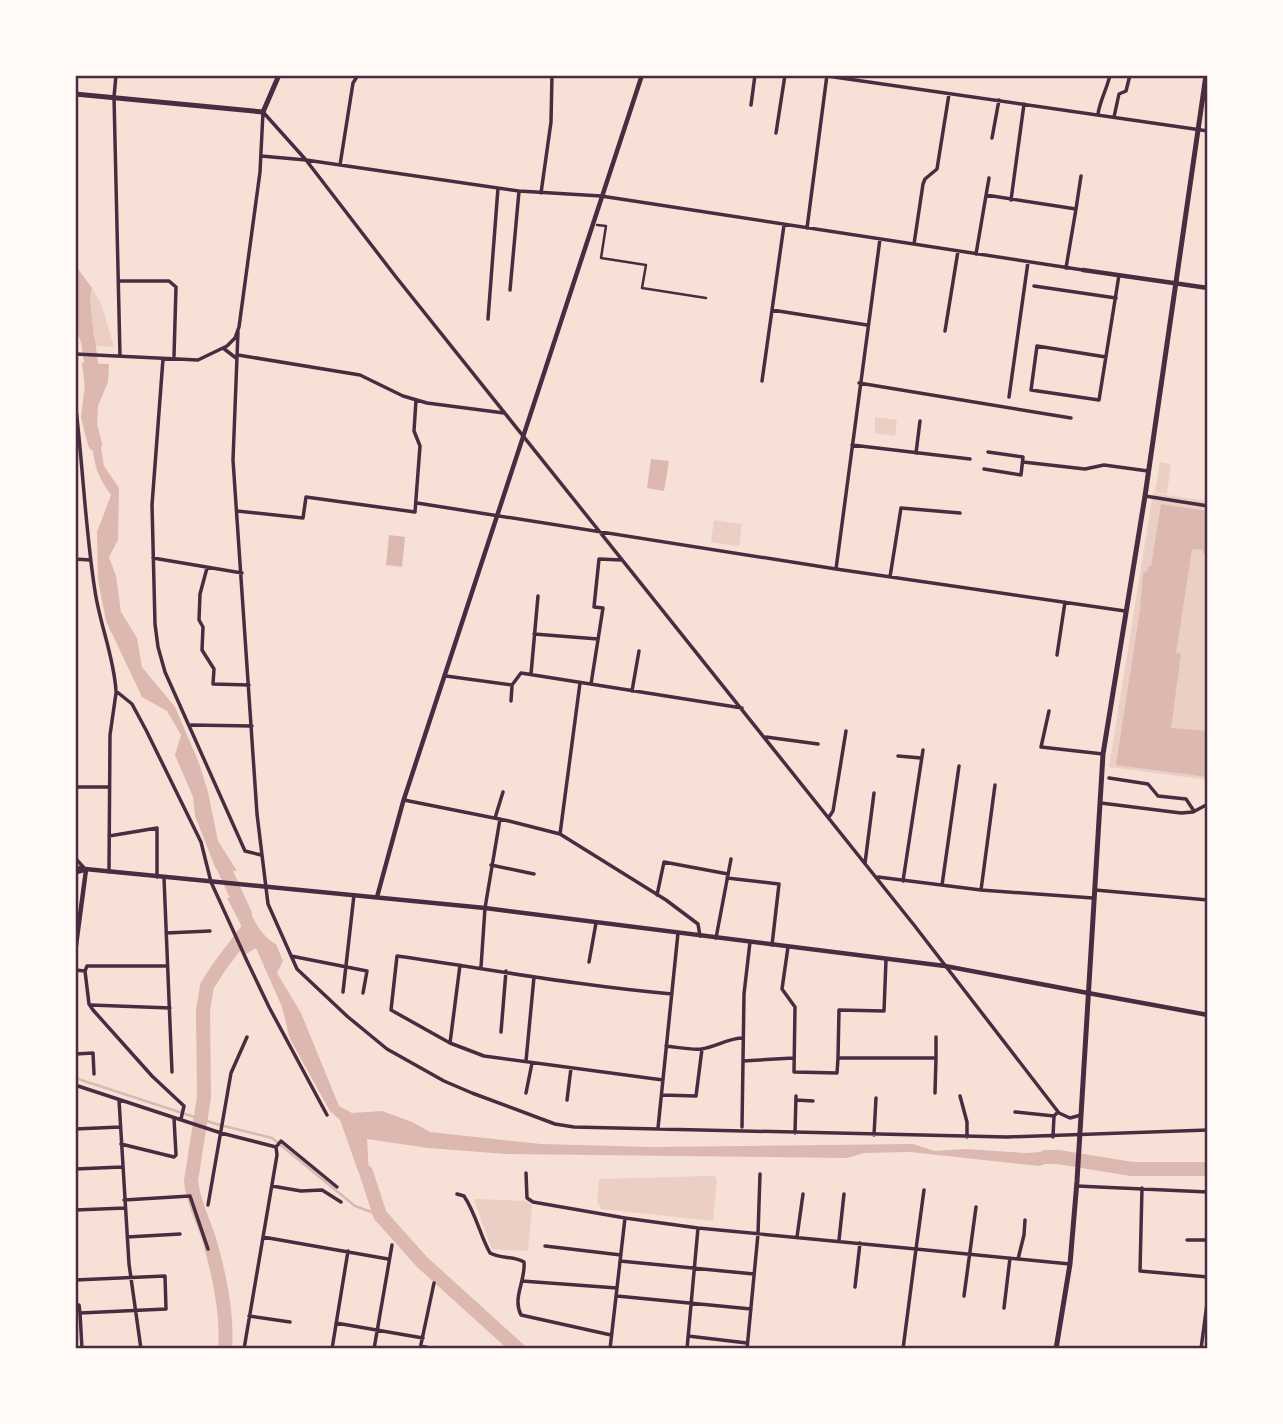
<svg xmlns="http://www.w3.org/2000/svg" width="1283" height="1424" font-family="'PT Sans',sans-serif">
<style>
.green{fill:#ebcfc5}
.water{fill:#dcb8b0}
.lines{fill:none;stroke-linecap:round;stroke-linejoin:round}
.stream{stroke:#dcb8b0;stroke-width:2.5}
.river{stroke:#dcb8b0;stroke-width:14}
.pedestrian{stroke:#4a2c40;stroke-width:2.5}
.minor{stroke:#4a2c40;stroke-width:3.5}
.tertiary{stroke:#4a2c40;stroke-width:4.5}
.secondary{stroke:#4a2c40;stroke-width:4.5}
.primary{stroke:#4a2c40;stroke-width:5}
.trunk{stroke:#4a2c40;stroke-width:5}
.neatline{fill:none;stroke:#4a2c40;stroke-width:2.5}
</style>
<rect width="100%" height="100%" fill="#f7e1d7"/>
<path class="green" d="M92,288l9,15 13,44 -19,-1 -5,-47z
M875,417l22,3 -2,16 -20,-3z
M1160,462l11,2 -4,30 -12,-2z
M1153,493l55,8v279l-99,-13z
M714,520l28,4 -3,22 -28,-4z
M709,1176h6l2,4 -4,41 -112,-12 -4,-8 2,-22z
M475,1199l51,2 6,4 -4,46 -36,-2 -18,-49z"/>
<path class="water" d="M75,265l17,23 -2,11 5,47h-9l-11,-46z
M82,363l27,1 -1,18 -10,24 -1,19 7,41 15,22 -1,52 -9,17 7,19 5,36 16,26 5,29 33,40 24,56 9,29 10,49 19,30 -21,-2 -21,-53 -2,-19 -18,-42 6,-20 -14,-24 -25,-14 -36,-76 -8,-41 -1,-48 14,-37c-21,-29 -16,-40 -21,-72 -3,-20 -6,-40 -8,-60z
M651,459l18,2 -5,30 -17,-3z
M1161,504l47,7v43l-5,-1v-3l-11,-1 -16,104 5,1 -10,74 37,3v46l-92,-12 24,-155 3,-37 4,-1 1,-5 3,-1z
M389,535l16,2 -3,30 -16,-2z
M227,898h17c8,18 15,37 32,46l7,17 -6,12 24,40 38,93 13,7 30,-2 30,11 18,10 111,12 111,3 261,-3 22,7 31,-2 59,4 17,-1 13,1 7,5 -23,8 -129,-14 -46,1 -17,5 -340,-4 -79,-6 -61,-9 3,55 -12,-23 -18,-51 -10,-9 -40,-72 -8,-32 -26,-59 -10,6 -9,-17 6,-8z"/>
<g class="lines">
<path class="stream" d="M75,1078l141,46 56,14 83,68 25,9"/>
<path class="river" d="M75,306l13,35 5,35 -5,41 7,27
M217,853l28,61
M1045,1157h13l74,12h76
M366,1172l14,43 42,47 96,87
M225,1349c3,-36 -6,-76 -16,-110 -6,-19 -16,-37 -18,-58l13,-84 -1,-86 4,-25 12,-19 29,-38"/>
<path class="pedestrian" d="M597,225l9,1 -5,32 45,7 -4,23 64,10"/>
<path class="minor" d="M116,75l-2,22 6,259
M820,75l388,56
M751,105l4,-30
M263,112l43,48 90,117 518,648 145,188 11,5 11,-3
M1098,114c2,-14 9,-25 12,-39
M1114,117l5,-23 7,-3 4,-16
M776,133l9,-58
M992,138l7,-38
M261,156l45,4 213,31 82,5 482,74
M340,165l13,-82 5,-8
M541,193l10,-71 1,-47
M986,195l90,14 -10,59
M1011,200l13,-96
M1076,209l5,-33
M807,228l20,-153
M914,244l9,-60 2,-5 12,-10 12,-75
M976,254l13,-76
M120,281h49l7,6 -2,69
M1034,286l82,12
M510,290l9,-99
M772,310l95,15
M488,319l10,-131
M238,331l-5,129 24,354 11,90 29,65 51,48 39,32 57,32 28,12 83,31 19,3 433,10 201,-7
M945,331l13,-80
M223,348l13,10
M75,354l123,6 29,-14 8,-8 4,-11 21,-155 3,-60
M238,355l122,20 43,21 24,7 77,10
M1106,357l-69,-11 -6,44 68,10 20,-125
M163,359l-11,146 3,119 3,23 7,25 80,179 16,4
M762,381l22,-156
M859,383l212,35
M1009,397l19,-135
M75,401c8,63 10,127 20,190 5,34 19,66 21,100l16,13 14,26 55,112 10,40 36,79 22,46 58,108
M852,445l118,14
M916,453l4,-32
M1023,462l62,7 19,-4 44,6
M984,469l37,6 2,-18 -35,-5
M1145,496l63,10
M417,503l419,66 289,42
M237,511l66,7 3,-21 109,15 5,-66 -6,-15 2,-31
M153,558l89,15
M75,559l15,1
M207,568l-7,26 -1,26 4,7 -1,23 12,19 -1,15 36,1
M836,569l44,-330
M890,577l11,-69 59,5
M534,634l64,5
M1057,655l8,-53
M531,674l7,-78
M446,676l66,9 9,-12 221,35
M591,684l12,-76 -9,-1 5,-48 23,1
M632,691l7,-40
M511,701l1,-15
M1049,711l-8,36 62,7
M191,725l61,1
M766,737l52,7
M898,756l23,2
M1109,778l39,6 10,12 28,3 8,12
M75,787h34
M404,800l105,21 51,13 106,66 32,24 2,12
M1101,803l80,10 12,-1 15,-8
M829,817l4,-6 13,-80
M495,818l8,-26
M560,834l20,-151
M109,836l48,-8v49
M75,858l11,12 -11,3
M865,863l9,-70
M491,865l43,9
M109,872l1,-137 6,-42
M878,877l103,13 112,8
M164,878l8,194
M727,878l52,6 -7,61
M903,881l20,-131
M942,885l17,-119
M981,890l14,-105
M1095,890l113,10
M657,895l7,-33 64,12
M166,933l44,-2
M716,938l15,-79
M788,947l-6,42 13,18 -1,65 43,1 1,-15h98v-21
M291,956l76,15 -4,22
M589,962l7,-39
M481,967l4,-59 15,-89
M75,970l10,1 4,33 4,6 59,66 32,30 -3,13
M85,971l2,-5h80
M343,992l11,-97
M91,1005l79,3
M501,1032l5,-61
M450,1043l10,-78
M666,1046c11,1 24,4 35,3 15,-2 27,-11 42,-11
M75,1054l18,-1 1,21
M838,1058l1,-48 45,1 2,-51
M526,1061l8,-84
M743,1061l50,-3
M663,1080l-179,-24 -34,-13 -59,-33 6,-54c92,13 182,30 275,38
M75,1085l146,48 55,14 1,8 -33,194
M526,1093l6,-30
M935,1093l1,-35
M662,1095l34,1 6,-47
M960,1096l7,26v15
M119,1100l10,164 12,85
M567,1100l4,-32
M796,1100l17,1
M1015,1112l39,4
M742,1127l2,-133 6,-52
M658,1128l20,-195
M75,1129l45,-2
M795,1133l1,-37
M874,1135l2,-37
M1053,1137l1,-21 4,-4
M121,1144l53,13 2,-2 -2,-37
M276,1147l5,-6 56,46
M75,1169l47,-2
M526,1173l1,25 6,4 92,16
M272,1186l29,5 21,-1 19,12
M1077,1186l131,6
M1142,1188l-2,83 68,6
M457,1194l7,2c12,18 16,39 26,57 11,6 24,3 34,9 2,18 -12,36 -3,53l90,20
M124,1200l66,-4 18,53
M208,1205l23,-132 16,-36
M75,1210l50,-2
M127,1237l53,-3
M263,1237l125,22
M797,1237l6,-43
M839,1240l5,-46
M1187,1240h21
M545,1246l76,9
M1018,1259l6,-24 1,-15
M620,1261l134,13
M75,1280l90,-4 1,33 -86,4 2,36
M522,1281l95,7
M855,1287l5,-44
M617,1296l134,13
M964,1296l12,-89
M75,1305h4l1,8
M1004,1308l6,-50
M249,1316l41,6
M336,1323l87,15
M688,1336l59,7
M421,1346l13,3
M332,1349l16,-98
M374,1349l18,-104
M420,1349l14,-66
M610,1349l15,-131 73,10 218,21 8,-59
M687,1349l11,-121
M747,1349l11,-115 2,-60
M903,1349l13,-100 154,15
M1201,1349l7,-53"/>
<path class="tertiary" d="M1083,270l125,18
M377,897l26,-95 239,-727
M75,953l11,-83
M1088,993l120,22"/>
<path class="secondary" d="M75,868l410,40 460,58 143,27"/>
<path class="primary" d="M75,94l188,18 16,-37"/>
<path class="trunk" d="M1056,1349l14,-85 7,-83 26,-427 42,-258 61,-421"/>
</g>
<rect width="1283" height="1424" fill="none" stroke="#fffaf5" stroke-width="154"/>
<rect x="77" y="77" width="1129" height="1270" class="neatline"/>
</svg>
